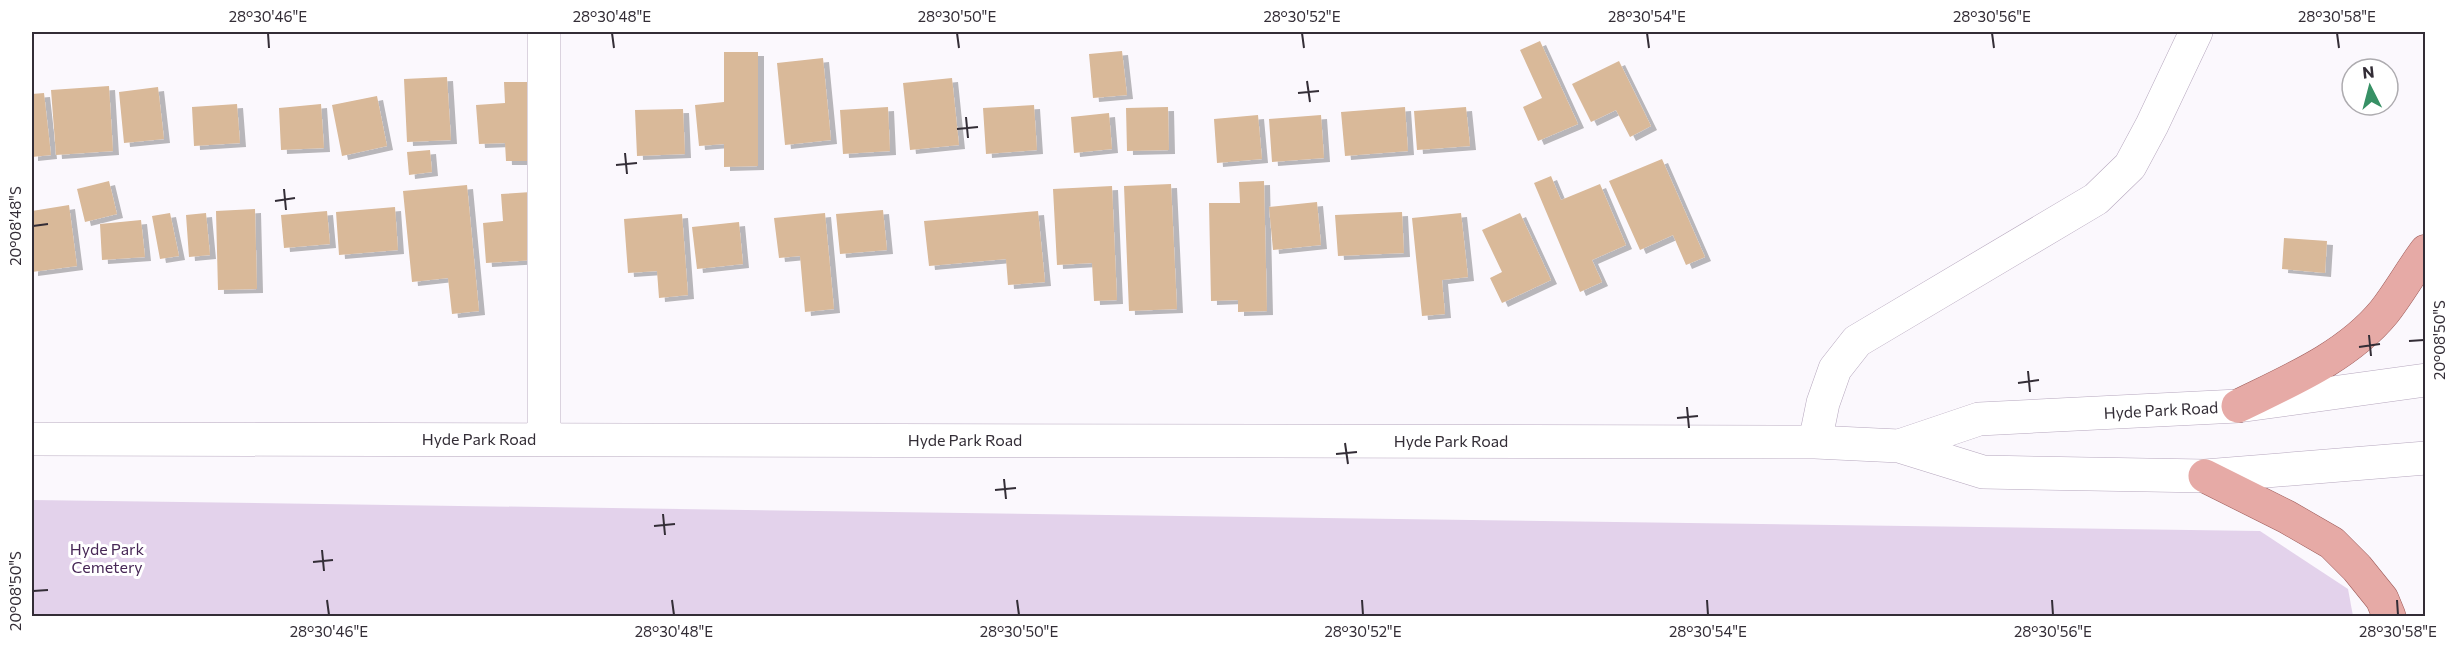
<svg xmlns="http://www.w3.org/2000/svg" width="2457" height="648" font-family="Commissioner,sans-serif">
<style>
.green{fill:#e3d2eb}
.building{fill:#d9b999;filter:url(#shadow)}
.lines{fill:none;stroke-linecap:round;stroke-linejoin:round}
.minor-casing{stroke:#b6a7be;stroke-width:34}
.major-casing{stroke:#9c5a58;stroke-width:34}
.minor{stroke:#fff;stroke-width:33}
.major{stroke:#e6aaa6;stroke-width:33}
.ticks{fill:none;stroke:#332d36;stroke-width:2}
.labels{text-anchor:middle;stroke-width:6;stroke-linejoin:round;paint-order:stroke}
.street-label{font-size:16px;fill:#332d36;stroke:#fff}
.park-label{font-size:16px;fill:#472756;stroke:#fff}
.neatline{fill:none;stroke:#332d36;stroke-width:2}
.ticks-label{font-size:15px;text-anchor:middle;fill:#332d36}
</style>
<defs>
<filter id="shadow"><feDropShadow dx="6" dy="4" stdDeviation="0" flood-color="#0004"/></filter>
</defs>
<rect width="100%" height="100%" fill="#fbf8fd"/>
<path class="green" d="M32,500l2228,31 88,58 5,27h-2321z"/>
<path class="building" d="M1540,41l38,83 -40,17 -15,-34 19,-9 -22,-48z
M1122,51l5,44 -34,3 -4,-44z
M724,52h34v114l-34,1v-23l-25,2 -4,-41 29,-3z
M823,58l8,82 -46,5 -8,-82z
M1619,61l32,65 -21,11 -14,-27 -25,12 -19,-38z
M447,77l4,63 -44,2 -3,-63z
M952,78l7,67 -49,5 -7,-67z
M504,82h28l2,79h-28l-1,-18 -26,1 -3,-39 29,-2z
M109,86l4,65 -57,4 -5,-65z
M158,87l6,52 -40,4 -5,-51z
M44,93l7,62 -19,2v-63z
M377,96l10,50 -45,10 -10,-51z
M237,104l3,39 -46,3 -2,-39z
M321,104l3,44 -43,2 -2,-42z
M1034,105l3,45 -51,4 -3,-46z
M888,107l2,44 -47,3 -3,-44z
M1168,107l1,43 -42,1 -1,-43z
M1405,107l3,44 -63,5 -4,-44z
M1466,107l4,39 -53,4 -3,-39z
M683,109l2,45 -48,2 -2,-46z
M1109,113l3,36 -38,4 -3,-36z
M1258,115l4,44 -45,4 -3,-44z
M1321,115l3,43 -52,4 -3,-43z
M430,150l2,22 -23,3 -2,-23z
M1662,159l43,98 -19,8 -13,-30 -33,15 -31,-69z
M1551,176l10,24 39,-16 26,61 -34,15 10,22 -22,10 -46,-109z
M109,181l8,33 -32,8 -8,-33z
M1264,181l3,130 -29,1v-12l-27,1 -2,-98h31l-1,-21z
M1171,184l6,125 -48,2 -5,-125z
M467,185l12,126 -27,3 -4,-36 -36,4 -9,-91z
M1112,186l5,114 -23,1 -2,-38 -35,2 -4,-76z
M531,192l5,68 -50,3 -3,-40 20,-2 -2,-27z
M1317,202l4,43 -48,5 -4,-43z
M69,205l8,61 -45,6v-61z
M395,207l3,43 -59,5 -3,-43z
M255,209l2,80 -39,1 -2,-79z
M883,210l4,40 -47,4 -4,-40z
M327,211l3,33 -46,4 -3,-33z
M1038,211l7,71 -37,3 -2,-26 -77,7 -5,-45z
M1402,212l2,41 -66,3 -3,-41z
M170,213l9,43 -19,3 -8,-43z
M206,213l4,42 -21,2 -3,-42z
M825,213l9,96 -29,3 -5,-56 -21,2 -5,-40z
M1461,213l7,64 -26,3 3,34 -23,2 -10,-98z
M1520,213l31,67 -49,23 -12,-25 12,-6 -20,-42z
M682,214l6,81 -29,3 -2,-27 -29,2 -4,-54z
M141,220l4,37 -43,3 -2,-36z
M739,222l4,42 -46,5 -5,-42z
M2284,238l43,3 -2,32 -43,-4z"/>
<g class="lines">
<defs>
<path id="minor" d="M544,32v407
M32,439l1783,3 84,4 84,26 222,4 221,-18
M1815,442l8,-39 12,-34 22,-28 239,-142 34,-33 22,-41 44,-93
M1899,446l80,-27 259,-13 188,-26"/>
<path id="major" d="M2238,406c51,-25 109,-49 146,-94 15,-19 27,-41 42,-61
M2205,476l82,41 45,26 25,25 25,31 7,17"/>
</defs>
<use href="#minor" class="minor-casing"/>
<use href="#major" class="major-casing"/>
<use href="#minor" class="minor"/>
<use href="#major" class="major"/>
</g>
<path class="ticks" d="M268,33l1,15M612,33l2,15M957,33l2,15M1302,33l2,15M1647,33l2,15M1992,33l2,15M2337,33l2,15M1307,81l3,21M1298,93l21,-2M966,117l2,21M957,129l21,-2M625,153l2,21M616,165l21,-2M284,189l2,21M275,201l20,-3M33,226l15,-2M2369,335l2,21M2409,341l15,-1M2359,347l21,-3M2028,371l2,21M2018,383l21,-3M1687,407l2,21M1677,418l21,-2M1345,443l3,21M1336,454l21,-2M1004,479l2,20M995,490l21,-2M663,514l2,21M654,526l21,-2M322,550l2,21M313,562l20,-2M33,591l15,-1M327,600l2,15M672,600l2,15M1017,600l2,15M1362,600l1,15M1707,600l1,15M2052,600l1,15M2397,600l1,15"/>
<g class="labels">
<g class="street-label">
<text transform="translate(2161 410) rotate(-3)" y="6">Hyde Park Road</text>
<text x="479" y="445">Hyde Park Road</text>
<text x="965" y="446">Hyde Park Road</text>
<text x="1451" y="447">Hyde Park Road</text>
</g>
<g class="park-label">
<text x="107" y="555">Hyde Park<tspan x="107" dy="18">Cemetery</tspan></text>
</g>
</g>
<rect width="2457" height="648" fill="none" stroke="#ffffff" stroke-width="66"/>
<g transform="translate(2370 87) rotate(354)"><circle r="28" fill="#ffffff" stroke="#adabaf" stroke-width="1.5"/>
<path d="M0-4.5L10 22L0 15L-10 22Z" fill="#379065"/>
<text y="-9" font-size="16" font-weight="bold" text-anchor="middle" fill="#332d36">N</text>
</g>
<rect x="33" y="33" width="2391" height="582" class="neatline"/>
<g class="ticks-label">
<text x="268" y="22">28°30'46"E</text>
<text x="612" y="22">28°30'48"E</text>
<text x="957" y="22">28°30'50"E</text>
<text x="1302" y="22">28°30'52"E</text>
<text x="1647" y="22">28°30'54"E</text>
<text x="1992" y="22">28°30'56"E</text>
<text x="2337" y="22">28°30'58"E</text>
<text transform="translate(16 226) rotate(-90)" y="5">20°08'48"S</text>
<text transform="translate(2440 340) rotate(-90)" y="5">20°08'50"S</text>
<text transform="translate(16 591) rotate(-90)" y="5">20°08'50"S</text>
<text x="329" y="637">28°30'46"E</text>
<text x="674" y="637">28°30'48"E</text>
<text x="1019" y="637">28°30'50"E</text>
<text x="1363" y="637">28°30'52"E</text>
<text x="1708" y="637">28°30'54"E</text>
<text x="2053" y="637">28°30'56"E</text>
<text x="2398" y="637">28°30'58"E</text>
</g>
</svg>
